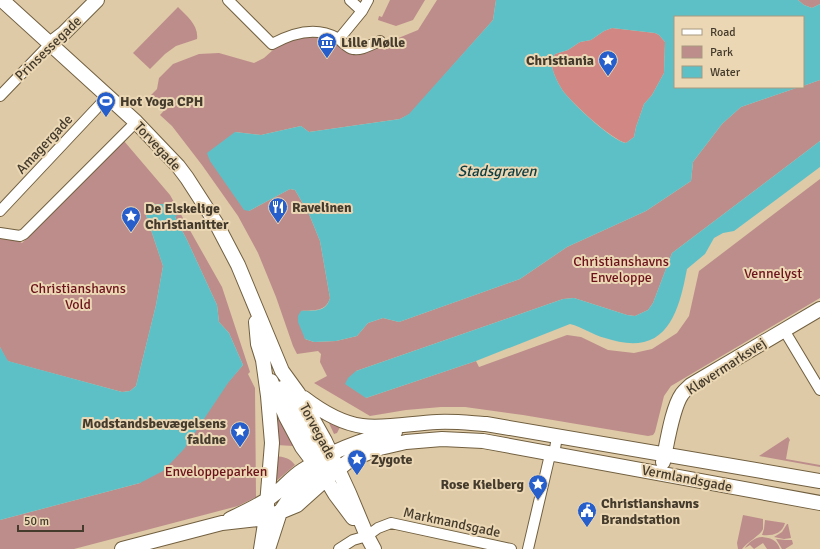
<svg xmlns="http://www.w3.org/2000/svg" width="820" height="549" font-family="Signika,sans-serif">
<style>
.green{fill:#bd8d8b}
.forest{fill:#d18784}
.water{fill:#5ec0c7;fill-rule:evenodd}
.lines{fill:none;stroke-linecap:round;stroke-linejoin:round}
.street-casing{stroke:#715f3f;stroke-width:12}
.secondary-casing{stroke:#715f3f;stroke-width:16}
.street{stroke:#fff;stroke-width:10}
.secondary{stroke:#fff;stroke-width:14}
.labels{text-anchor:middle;stroke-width:4;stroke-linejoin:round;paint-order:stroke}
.poi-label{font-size:14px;font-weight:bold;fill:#443b2d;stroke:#ebd7b4;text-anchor:start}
.street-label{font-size:14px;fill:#443b2d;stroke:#ebd7b4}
.park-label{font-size:14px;fill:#6c121b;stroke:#ebd7b4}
.water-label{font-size:15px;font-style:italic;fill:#0e3d40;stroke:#ebd7b4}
</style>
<rect width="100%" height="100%" fill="#decaa7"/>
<path class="green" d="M390,0h35l-12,20 -17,6 -18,-6 1,-4 3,1z
M437,0h59l-3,20 -83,94 -10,5 -91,13 -8,-6 -40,9 -26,-3 14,79 41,-22 5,1 14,24 11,27 10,57c-4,14 -16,12 -29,13l4,28 9,3 22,-1 21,-5 11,-13 15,-5 16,4 121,-43 47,-32 79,-36 45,-30 2,-19 29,-38 19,-17 58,-20h4v-1l17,-6v61l-148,112 -19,50 -5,7 -13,6 -8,-1 -53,-17 -11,1 -207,72 10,27 110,-37 3,6 88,-32 14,2 27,13 26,3 18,-4 25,-16 12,-17 10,-45 121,-92v119l-149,88 -7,10 -9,36 -2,3 -5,1 -125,-21 -58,-8h-24l-35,3 -36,6 -56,-33 13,-7 -7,-14 1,-8 -3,-3 -21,3 -4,-8 -17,-49 -18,-44 -20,-37 -36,-51 -30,-39 -12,-11 12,-13 -4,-3 -6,6 -11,-10 6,-6 2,-11 14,-14 26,-10 20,-1 35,10 10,-5 18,-16 22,-5h14l14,3 18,14 7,1 61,-25z
M798,0h22v4l-8,4 -8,-3z
M178,7c9,9 21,19 19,32l-21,7 -11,8 -15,15 -17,-16z
M124,141l46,54 52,92 28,85 -2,2 7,14 1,109 -18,9 -164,43h-74v-29l140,-37 103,-118 -14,-32 -10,-11 -2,-17 -30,-65 -15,-29 -8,-7 -18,11 17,51 -7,39 -20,81 -6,5 -8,1 -115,-31 -7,-14v-110l17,3 5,3z
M275,405l23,47 -5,-6 -16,-1z
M328,421l12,6 -3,6 -3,1z
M788,437l2,3 -1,2 -3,17 34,6v2l-61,-11z
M276,456c8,1 14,2 19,9l-20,17z
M743,515l20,4c0,3 0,7 0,10 -2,6 -16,13 -21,20h-4l-1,-6z
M765,520l20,3c-3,11 -13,13 -23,12l2,-6z
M787,524h1l3,14 -7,1 -10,-2 8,-5z
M762,537c9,1 15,3 18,12h-13l-4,-6 -9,6 -4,-4 -5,3c3,-5 10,-11 17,-11z
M776,539l10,1h6l1,4 -8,5h-3z"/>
<path class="forest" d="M612,28l43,5 4,2 6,7 -1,31 -12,22 -8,9 -8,23 -2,10 -8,6c-14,-3 -54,-40 -63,-52 -6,-9 -10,-18 -12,-29l4,-8 13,-4 12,-8 11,-2 13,-9z"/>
<path class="water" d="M496,0h302l6,5 8,3 8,-4v76l-17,6v-69h-128v70h124l-58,20 -19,17 -29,38 -2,19 -45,30 -79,36 -47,32 -121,43 -16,-4 -15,5 -11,13 -21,5 -22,1 -9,-3 -7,-17v-6l3,-5c13,-1 25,2 29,-13l-10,-57 -11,-27 -14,-24 -5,-1 -41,22 -5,-1 -34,-49 -3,-8 28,-21 26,3 40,-9 8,6 91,-13 9,-5 84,-94zM612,28l43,5 4,2 6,7 -1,31 -12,22 -8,9 -8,23 -2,10 -8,6c-14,-2 -54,-40 -63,-52 -6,-9 -10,-18 -12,-29l4,-8 13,-4 12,-8 11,-2 13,-9z
M820,141v26l-86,64 -11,2 -9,5 -9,16 -18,15c-5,25 -12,66 -43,73 -13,3 -26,0 -39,-4 -12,-3 -23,-11 -35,-14l-94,37 -110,37 -21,-14 3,-6 8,-7 207,-72 11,-1 53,17 8,1 13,-6 5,-7 19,-50z
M152,204h12l8,7h3l2,4 -2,2 12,23 30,65 2,17 10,11 14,32 -15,18 -44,66 -21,22 -23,12 -140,37v-173l8,14 114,31 8,-1 6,-5 20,-81 7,-39 -17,-51z"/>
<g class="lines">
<defs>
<path id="street" d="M228,0l44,44c20,-11 44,-18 65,-6 5,3 10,10 16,11 8,2 19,-5 27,-8
M350,0l12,11
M339,39l23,-28 6,-11
M0,96l51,-53
M0,211l108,-115
M0,233l20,3 4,-2 112,-112
M784,330l36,60
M339,549l14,-9 14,-4 11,-8 13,-5 120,26
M528,549l21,-90 5,-5 3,-17"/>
<path id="secondary" d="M2,0l134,122 42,44 9,12 29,45 22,42 44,106 16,22 27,48 24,52 18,43 7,13
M51,43l13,-10 33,-33
M256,322l2,22 5,16 5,36 4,47 -6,74 -5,32
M271,381l15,36 16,30 24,32 9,15 18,24
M282,388l36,64 4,6 7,5
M304,398c17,13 37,25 58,28 23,3 51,-3 75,-4 16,-1 33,1 49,2l334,57
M663,462c4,-18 9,-54 19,-68 3,-4 6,-6 9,-9l129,-76
M230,519c13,-6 26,-12 38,-20 13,-8 22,-21 35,-29 28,-19 60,-31 92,-38
M269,546l11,-34 9,-13 26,-22
M122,549l100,-26 36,-4 22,-7 17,-7 29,-26 24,-19 30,-12 26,-6 36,-3 41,2 337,62"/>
</defs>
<use href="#street" class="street-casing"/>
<use href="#secondary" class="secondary-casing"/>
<use href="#street" class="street"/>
<use href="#secondary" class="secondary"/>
</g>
<defs>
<symbol id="museum-pin" viewBox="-11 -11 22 30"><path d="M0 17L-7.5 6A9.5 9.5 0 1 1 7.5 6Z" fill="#265fcc" stroke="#ebd7b4"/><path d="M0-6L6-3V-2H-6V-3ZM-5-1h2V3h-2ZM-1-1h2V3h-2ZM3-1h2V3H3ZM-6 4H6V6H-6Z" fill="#fff"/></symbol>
<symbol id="sight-pin" viewBox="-11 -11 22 30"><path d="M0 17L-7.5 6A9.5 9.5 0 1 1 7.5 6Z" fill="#265fcc" stroke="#ebd7b4"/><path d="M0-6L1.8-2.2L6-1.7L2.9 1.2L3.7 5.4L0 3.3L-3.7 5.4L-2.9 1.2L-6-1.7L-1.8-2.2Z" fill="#fff"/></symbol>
<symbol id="stadium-pin" viewBox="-11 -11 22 30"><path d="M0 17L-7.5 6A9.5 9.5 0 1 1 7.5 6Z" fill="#265fcc" stroke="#ebd7b4"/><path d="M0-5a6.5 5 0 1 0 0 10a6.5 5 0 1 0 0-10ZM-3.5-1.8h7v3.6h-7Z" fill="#fff"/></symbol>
<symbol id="restaurant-pin" viewBox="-11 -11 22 30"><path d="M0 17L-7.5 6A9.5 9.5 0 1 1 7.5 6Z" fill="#265fcc" stroke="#ebd7b4"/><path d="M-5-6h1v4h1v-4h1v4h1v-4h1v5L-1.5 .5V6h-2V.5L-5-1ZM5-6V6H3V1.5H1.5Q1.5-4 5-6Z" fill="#fff"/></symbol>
<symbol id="civic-pin" viewBox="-11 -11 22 30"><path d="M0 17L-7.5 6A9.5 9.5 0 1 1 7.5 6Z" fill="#265fcc" stroke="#ebd7b4"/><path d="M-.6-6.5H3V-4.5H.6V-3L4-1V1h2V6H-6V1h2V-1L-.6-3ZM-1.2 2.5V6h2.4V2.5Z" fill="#fff"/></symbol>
</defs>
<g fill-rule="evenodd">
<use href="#museum-pin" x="316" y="31" width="22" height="30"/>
<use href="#sight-pin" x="597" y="49" width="22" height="30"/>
<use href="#stadium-pin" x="95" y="90" width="22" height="30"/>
<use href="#restaurant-pin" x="267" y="196" width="22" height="30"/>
<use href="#sight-pin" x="120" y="205" width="22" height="30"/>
<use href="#sight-pin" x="229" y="420" width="22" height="30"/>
<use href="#sight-pin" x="346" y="448" width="22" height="30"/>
<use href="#sight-pin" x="527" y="473" width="22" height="30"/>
<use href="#civic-pin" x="576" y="500" width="22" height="30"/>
</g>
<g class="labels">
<g class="poi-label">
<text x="341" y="47">Lille Mølle</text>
<text x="594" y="65" text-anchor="end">Christiania</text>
<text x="120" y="106">Hot Yoga CPH</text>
<text x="292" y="212">Ravelinen</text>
<text x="145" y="213">De Elskelige<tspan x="145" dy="16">Christianitter</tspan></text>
<text x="226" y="428" text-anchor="end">Modstandsbevægelsens<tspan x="226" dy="16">faldne</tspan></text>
<text x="371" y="464">Zygote</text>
<text x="524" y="489" text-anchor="end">Rose Kielberg</text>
<text x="601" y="508">Christianshavns<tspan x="601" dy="16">Brandstation</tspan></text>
</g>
<g class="street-label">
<text transform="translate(48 48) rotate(-44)" y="5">Prinsessegade</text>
<text transform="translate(44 144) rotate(-47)" y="5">Amagergade</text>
<text transform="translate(158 146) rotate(47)" y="5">Torvegade</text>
<text transform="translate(726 366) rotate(-33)" y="5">Kløvermarksvej</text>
<text transform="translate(318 431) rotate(62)" y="5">Torvegade</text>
<text transform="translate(687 478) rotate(11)" y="5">Vermlandsgade</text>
<text transform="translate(452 522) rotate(12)" y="5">Markmandsgade</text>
</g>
<g class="park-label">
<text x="621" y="266">Christianshavns<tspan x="621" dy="16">Enveloppe</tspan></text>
<text x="773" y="278">Vennelyst</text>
<text x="78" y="293">Christianshavns<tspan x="78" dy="16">Vold</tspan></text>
<text x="216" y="476">Enveloppeparken</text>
</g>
<g class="water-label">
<text x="497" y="176">Stadsgraven</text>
</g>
</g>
<rect x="674" y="16" width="130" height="72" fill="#ebd7b4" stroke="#a8997e"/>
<rect x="682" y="29" width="20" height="6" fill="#ffffff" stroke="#a8997e"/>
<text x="710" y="36" font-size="12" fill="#443b2d">Road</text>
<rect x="682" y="46" width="20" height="12" fill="#bd8d8b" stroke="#a8997e"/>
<text x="710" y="56" font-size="12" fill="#443b2d">Park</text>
<rect x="682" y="66" width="20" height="12" fill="#5ec0c7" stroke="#a8997e"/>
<text x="710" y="76" font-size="12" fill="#443b2d">Water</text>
<path d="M18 525v6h65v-6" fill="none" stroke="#443b2d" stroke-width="2"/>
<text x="24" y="525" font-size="12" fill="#443b2d" stroke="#ebd7b4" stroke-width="3" paint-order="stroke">50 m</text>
</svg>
